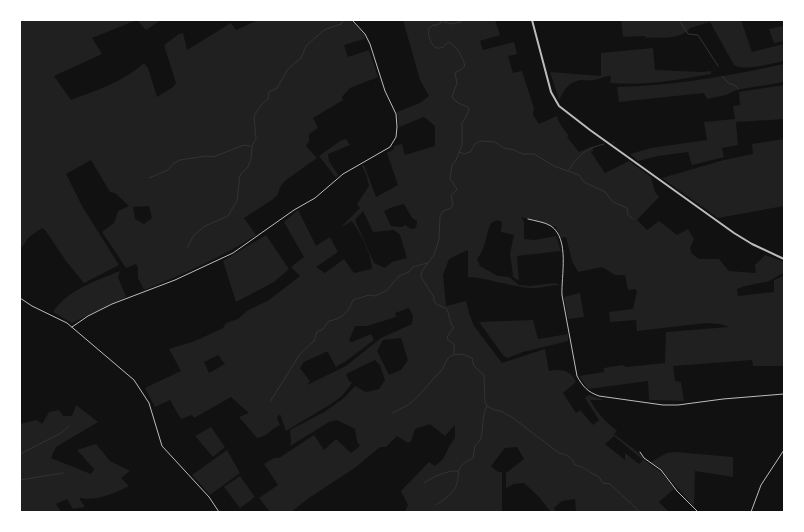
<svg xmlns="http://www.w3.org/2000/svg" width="804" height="532" font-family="Arial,sans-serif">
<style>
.green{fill:#202020;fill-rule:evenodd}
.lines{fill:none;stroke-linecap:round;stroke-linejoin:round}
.stream{stroke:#333;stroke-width:1}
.minor{stroke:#bcbcbc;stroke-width:1}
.tertiary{stroke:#bcbcbc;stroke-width:2}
</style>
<rect width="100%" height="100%" fill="#111"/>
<path class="green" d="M20,20h141l-15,10 -9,-10 -45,18 10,16 -48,22 17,24c26,-10 52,-18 73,-37l4,5 9,29 16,-10 3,-4 -12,-38 15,-11 4,-1 4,17 44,-27 5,7 22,-10h92l15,15 -1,4 -20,6 4,12 21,-7 9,27 -28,11 -8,9 1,3 -30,18 5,10 -9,6v7l-3,5 11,12 -31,22 -6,7 -2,7 -6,6 -28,18 12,17c-35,23 -73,39 -112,55l-6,-12v-11l-2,-3 -10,4 -24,-36 12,-9 4,-12 11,-5 -14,-13 -5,-1 -19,-32 -25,14 16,32 37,59 -35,18 -18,-22 -21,-31 -3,-2 -13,9 -7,10 -2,-2zM149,206l3,12 -8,6 -9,-5 -2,-12z
M403,20h92l5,15 -20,6 3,9 31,-8 3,12 -9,2 5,17 9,-2 12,37 -1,7 6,9 18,-8 3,8 9,12 -2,1 12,15 14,-6v5l-2,1 14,21 24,-12 22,16 4,15 4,5 -22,23 10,10 12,-9 18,14 11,-6 6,10 -4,9 2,6 7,5h20l10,12 27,2 -1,-8 10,-10 19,7v11c-7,2 -12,8 -19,9 -10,2 -19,3 -28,7l1,7 36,-4v-12l10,-4v90h-31l-1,-6 -79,6 2,15 6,1 3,19 -35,-1 -1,-19 -60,8 -9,-13 25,-4v-4l18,-3 4,2 39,-4 1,-31 63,-5 -9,-3 -15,-1 -68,8 -1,-11 -26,2 -1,-10 24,-3 4,-18 -2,-2 -7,1 -3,-15h-10l-13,-8 -24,5 -6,-11 -6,-24 -5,1 -5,-11 -35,-10 3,5v17l10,1 22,-4 5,15 -44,5 2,25 -7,-5 1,-1 -3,-21 4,-19 -13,-3 1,-10 -5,-2 -6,3c-6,14 -5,25 -14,36l3,7 18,10 11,1 10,8 11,1 25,-3 5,2c-10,0 -21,4 -31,3 -21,-2 -40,-10 -61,-11v-27l-19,9 -6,16 3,31 20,-5 3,12 5,13 28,37 43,-14 4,22c12,-3 23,0 27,11l-13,11 13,20 4,-3 13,15 6,-5 -14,-22 4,-3 15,5h-14c7,13 16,22 27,31l-3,3 25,19 5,7 18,13 12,16 -15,13 10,10h-93l-1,-13 -13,2 -8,7 2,4h-5l-12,-15 -15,-14 -10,1 -8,4v-15l18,-14 -7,-12 -12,1 -14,18 7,6h4v40h-97l3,-7 -7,-14 28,-29 6,4 8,-7 7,-14 5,-7v-13l-10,11 -15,-12 -15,5 -4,12 -3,2 -11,-7 -11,11h-6l-24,20 -47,31 -18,14h-21l-11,-14 19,-13 -14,-21 10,-6h5l35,-23 10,15 12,-11 15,14 9,-7 -3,-5 -2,-12 -18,-9 -8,2 -39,24 1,-5 -1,-11 34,-18 20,-14 11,-12 11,6 13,-3 6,-9 -5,-15 -5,-5 -29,14 3,7 3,2 -10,13 -11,8 -45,27 -6,-17 -3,4 3,7c-10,4 -11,11 -23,13l-18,-21 10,-4 -18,-16 -37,21 -2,-3 -11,4 -11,-19 -15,7 -10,-19 36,-17 -12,-22 26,-8 28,-13 3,-5 12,-4 9,-8 22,-11 31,-24 -9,-9 13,-10 -20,-35 14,-12 18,36 14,-9 8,15 -22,15 9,6 19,-14 10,14 18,-4c-1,-17 -11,-34 -20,-48l-11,6 19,-19 -3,-4 12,-18 -3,-12 -4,-8 2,-1 12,32 22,-12 -11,-32 7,-4v-3l8,-2 3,11 30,-9v-20l-11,-9 -25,10 -2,-15 23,-9 9,-7 -9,-16zM404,204l8,14 5,3 -1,7 -5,1 -6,-4 -3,2 -11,-1 -7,-15 6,-3zM363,211l10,21 21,-2 6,5 7,23 -15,4 -7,6 -11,-5 -19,-43zM409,308l4,8 -1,8 -31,14 -35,28 -39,19 3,-4 -10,-13 4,-6 22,-10h2l8,15 10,-6 28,-21 -3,-6 -19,8 -3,-1 6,-15h12l29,-9 -1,-4zM401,338l7,22 -7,10 -12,5 -12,-24 6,-11zM218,355l7,9 -16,9 -5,-11zM614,436l29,24 -4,4 -14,-11v7l-20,-16z
M621,20h120l11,32 32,-8v17c-12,2 -39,11 -50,4l-24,-43 -20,6c-8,12 -31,9 -44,10l-1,-2 -22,1z
M783,26l1,15 -10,2 -5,-14z
M653,48l2,22 48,2 8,-1v3c-33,6 -68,12 -101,9l1,-7c-7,0 -11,3 -18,4 -4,1 -8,0 -12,0 -13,2 -16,9 -22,20l-9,-28 51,4v-23z
M784,64v18l-48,8 -10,5 -19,4 -3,-6 -85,9 -2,-15c56,-1 112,-11 167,-23z
M784,85v34l-48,3 2,23 -16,3 2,9 -32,8 -4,-13 -30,4 -20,5 -8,-7 21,-6 56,-8 -3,-18 31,-3 -2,-13 7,-1 -1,-13z
M346,139l4,6 -22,9 1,7 9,14 -2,3 -17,-22 21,-15z
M784,139v67l-66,12 -56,-40 62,-18 29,-6 -1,-10z
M266,235l23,34 -15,13 -38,20 -13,-41z
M120,271l-2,6 8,20 -54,26 -19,-11c14,-22 43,-31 67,-41z
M580,293l4,24 -16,2 -4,-22z
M533,320l5,19 30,-5v7l-45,11 -16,6 -4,-3 -24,-33z
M76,405l22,17 -42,25 -5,11 40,16 3,-5 -17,-19 19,-6 14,17 20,10 -9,7 8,8c-16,8 -32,15 -50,12l6,9 -12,2 -6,-10 -11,5 5,8h-41v-88l17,-4 5,4 7,-12 10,-2 4,6h9z
M211,427l14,20 -12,10 -18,-21z
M227,450l13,23 -30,22 -18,-20z
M675,452l58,5v20l-38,-6 -1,36 -33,-38 -10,-7 16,-9z
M240,476l15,21 -15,11 -16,-21z"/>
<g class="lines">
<path class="stream" d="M441,20v3l-4,2h-4l-4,3c-2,7 3,25 14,19 2,-2 4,-4 6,-5 9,6 13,14 16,24l-2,2 -8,5 2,10 -5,14 6,6 10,4 1,4 -7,12v22l-6,15 -4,5 -2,14 7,10 -6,7 2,9 -2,3 -8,3 -3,5 -1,23 -5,16 -12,16 -1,6 13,20v4l2,3 11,5 5,17 2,1 -7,10 1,3 6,4v11l8,-1 10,4 2,8 10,9 1,28 2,3 8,4 6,1 12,7 46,35c8,2 13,4 16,12 10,2 14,8 23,11l5,7 7,1 30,28
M679,20l9,14 10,1 20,31
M443,23l3,-1 5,2 10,-2 1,-2
M722,76l6,7 8,3 2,3
M613,143l1,-1
M459,152l5,2 6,-2 5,-8 5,-3 15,1 9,6 10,2 9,4h11l20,12 25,9 5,7 21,10 8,10 14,6 1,7 5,4
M569,170c9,-15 18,-22 35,-26
M149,178l19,-8 5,-6 7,-4 26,-4 7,1 31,-12 6,1
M187,248l7,-13 11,-9 23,-10 4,-7 5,-8 3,-26 8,-8 3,-8 1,-13 4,-7 -2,-23 7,-11 7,-6 1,-7 8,-4 11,-19 13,-11 5,-12 18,-16 17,-6 3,-4
M270,402l30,-48 14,-13 3,-9 6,-3 6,-8c13,-2 20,-9 24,-21l16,-5 6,1 11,-5 13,-15 10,-4 4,-5 14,-4
M393,413c6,-4 15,-7 20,-12 10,-8 17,-20 27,-29 6,-5 4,-14 13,-17
M20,454l41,-21 8,-7
M20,480l43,-7
M424,483c8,-6 24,-13 34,-12
M436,505c6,-4 14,-9 18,-15 9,-15 -3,-22 19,-32l2,-12c12,-9 4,-26 12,-40"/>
<path class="minor" d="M528,219c7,2 17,3 23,7 19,13 10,51 11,69l15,81c6,11 11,16 22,20l64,9h15l45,-6 61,-5
M20,298l12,8 35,17 67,57 15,23 13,43 47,51 10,15
M72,327l16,-11 24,-12 63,-24 58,-27 61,-43 21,-12 28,-24 47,-27 6,-10 1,-10 -1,-13 -11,-23 -15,-47 -5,-10 -13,-14
M640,452l4,6 17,12 16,21 21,21
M751,512l10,-27 23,-35"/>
<path class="tertiary" d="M532,20l19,72 8,14 31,24 144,103 18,11 32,15"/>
</g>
<rect width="804" height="532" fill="none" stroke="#ffffff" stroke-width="42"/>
</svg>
